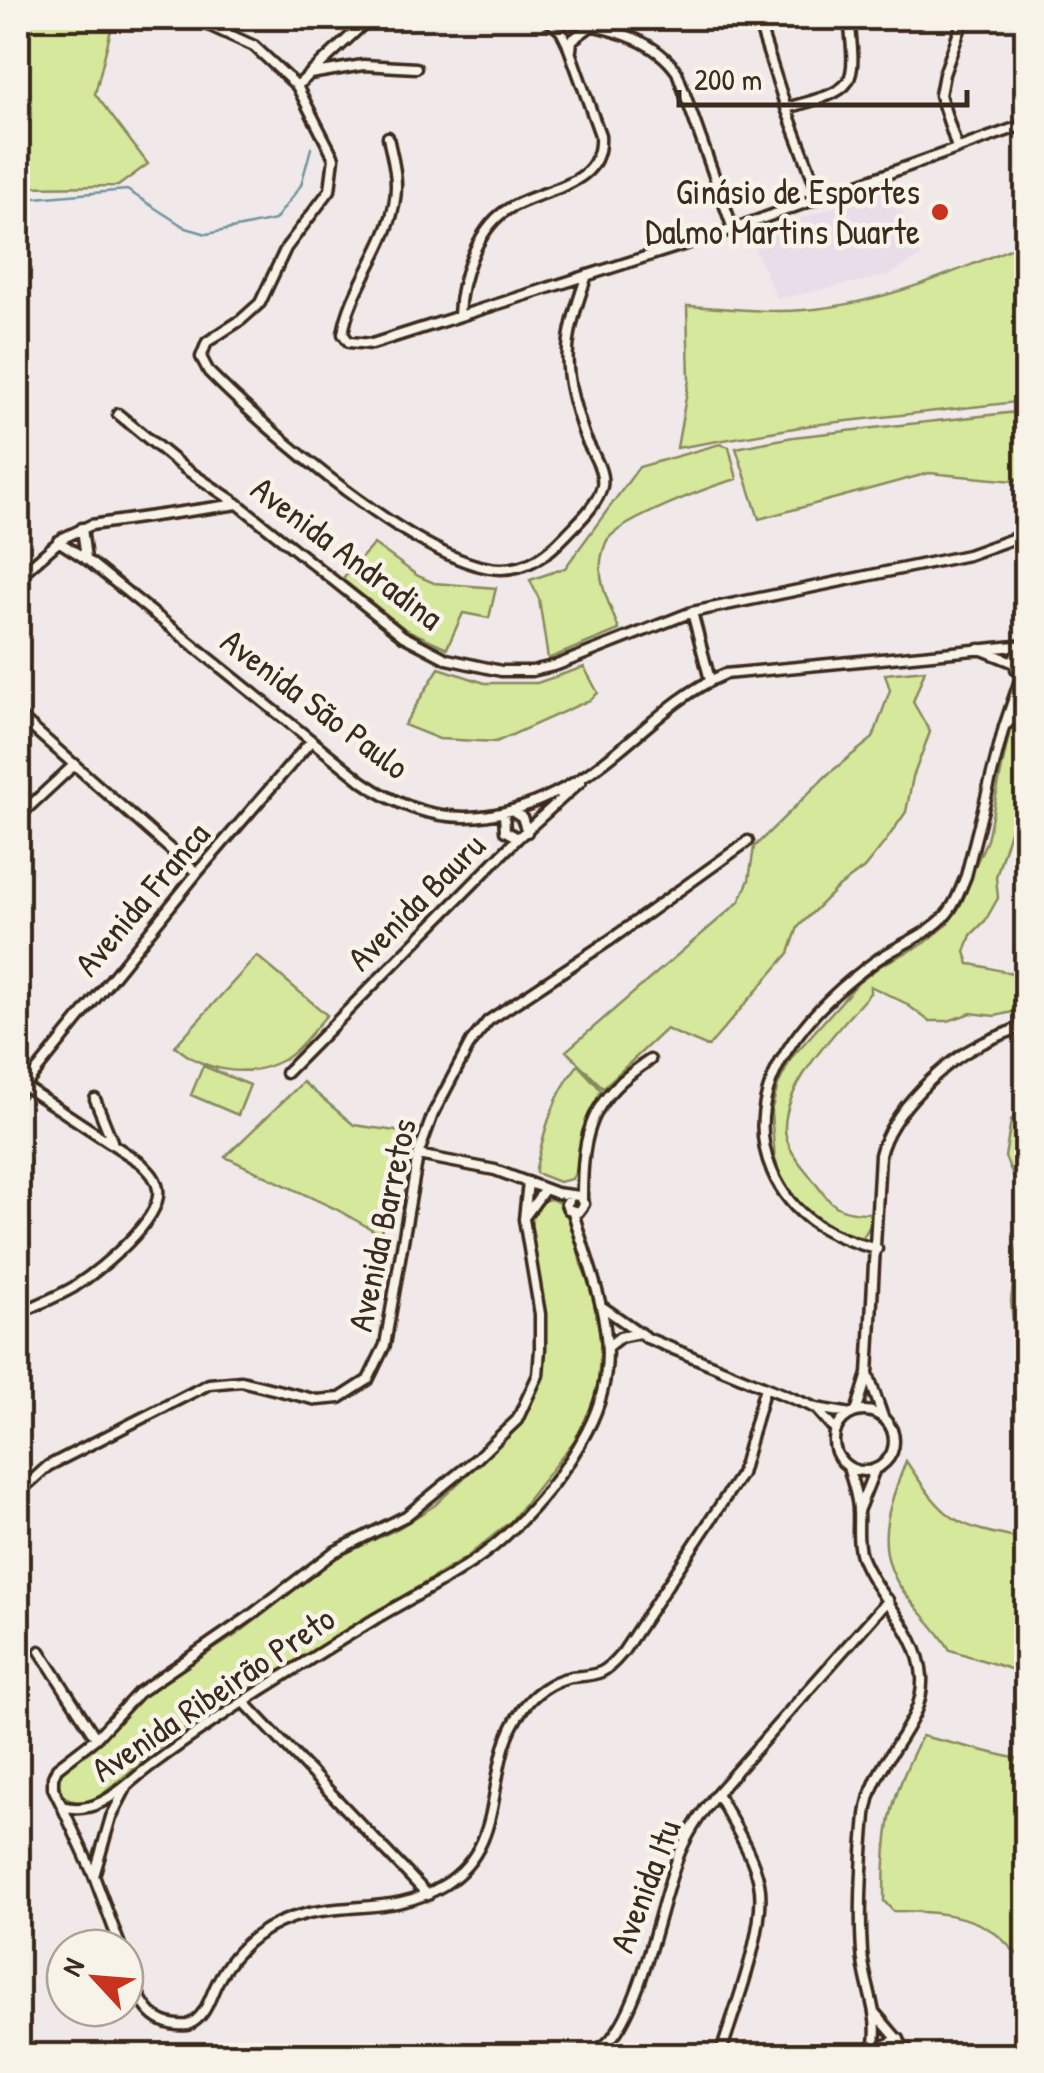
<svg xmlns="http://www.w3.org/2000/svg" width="1044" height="2073" font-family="'Patrick Hand',sans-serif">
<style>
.built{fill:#eaddea}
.green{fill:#d5e89c;stroke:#88895d;stroke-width:2.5}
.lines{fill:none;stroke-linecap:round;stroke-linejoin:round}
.stream{stroke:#70959f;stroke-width:2.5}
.street-casing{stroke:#3b2a1e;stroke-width:15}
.street{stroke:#f7f3e8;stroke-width:8}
.poi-dot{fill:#c8321e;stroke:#f7f3e8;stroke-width:4}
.labels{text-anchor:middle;stroke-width:9;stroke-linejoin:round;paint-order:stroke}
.poi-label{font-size:35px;fill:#3b2a1e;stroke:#f7f3e8;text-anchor:end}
.street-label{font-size:35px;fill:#3b2a1e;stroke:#f7f3e8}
</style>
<rect width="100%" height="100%" fill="#f1e9e9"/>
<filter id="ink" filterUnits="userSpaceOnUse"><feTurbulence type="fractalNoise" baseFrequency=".01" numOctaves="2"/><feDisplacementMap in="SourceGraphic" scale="20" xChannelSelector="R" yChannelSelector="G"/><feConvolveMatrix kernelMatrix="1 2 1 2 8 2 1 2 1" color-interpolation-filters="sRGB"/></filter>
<g filter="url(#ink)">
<path class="built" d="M892,187l29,70 -34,19 -110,23 -28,-63z"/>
<path class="green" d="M18,18h96l-19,76 53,70 -30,22 -100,1z
M1026,242v159l-214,24 -135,23 12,-68 -2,-74c39,2 79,7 117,4 78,-6 152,-38 222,-68z
M1026,411v65l-12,5 -85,-8 -170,46 -23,-71 57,-11z
M720,444l9,3 8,32c-24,6 -115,41 -129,60 -3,4 -7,18 -7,23 -3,23 11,47 18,68l-71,29 -9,-60 -9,-19 35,-12 74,-101z
M374,544l44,32 16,7 62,5 -7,30 -26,-5 -16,35 -42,-19 -63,-50z
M584,667l14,26 -8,7 -94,42 -57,-3 -35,-14 35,-57 46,15h52z
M925,670l-12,32 17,30 -17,45 -7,35 -21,30 -21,26 -28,21 -38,38 -9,26 -81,94 -42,-18 -63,59 -37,-37 173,-149 10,-22 5,-33 73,-72 46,-37 17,-48 -5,-16z
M1026,710v68l-30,99 2,21 -13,23 -14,14 -6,17 4,12c19,2 39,11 57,10v35l-31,7 -24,-3 -23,8h-19l-24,-18 -35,-17v7c-29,34 -86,89 -85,136 1,19 14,33 25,47 21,28 24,37 61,37v11l-7,12 -8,2 -37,-15 -23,-21 -14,-23 -7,-20 -4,-47 7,-27 14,-28 66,-74 22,-17 45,-23 23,-19 39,-84 24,-116z
M257,956l70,59c-13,14 -29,37 -46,46 -34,18 -78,10 -106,-15z
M578,1065l23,25 -19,42 -4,35 -6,12 -13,3 -23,-9v-5c8,-36 17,-73 42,-103z
M203,1066l47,19 -12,30 -47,-20z
M303,1082l51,43 56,8 -30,101 -44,-25 -111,-52z
M1026,1099v246l-12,-10 -3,-35 13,-99 -19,-44 6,-36z
M551,1199l9,4 14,27 7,34 15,33 6,33 -5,64 -19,42 -67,85 -44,36 -291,177 -72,59 -17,10 -14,-2 -10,-6 -5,-12 5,-14 32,-22 45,-50 99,-64 95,-74 65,-31 36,-23 83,-78 12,-21 12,-52 3,-35 -14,-90 1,-17 9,-11z
M906,1461c42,63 47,64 120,79v134l-76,-24c-14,-24 -34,-40 -49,-62 -29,-44 -11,-84 5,-127z
M922,1736l104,25v200c-12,-7 -19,-19 -30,-27 -27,-21 -70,-23 -103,-23l-9,-10c0,-72 5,-101 38,-165z"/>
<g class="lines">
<path class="stream" d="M18,195l17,3 92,-8 59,38 21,6 68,-14 26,-35 10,-37"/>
<defs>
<path id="street" d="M193,18l61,28 43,40
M370,18l-73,68 37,72 -4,32 -44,58 -26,55 -19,17 -34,22 -6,15 8,15c54,55 215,196 292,197 28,0 47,-15 65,-34 12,-13 32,-30 36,-49 3,-15 -11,-35 -17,-49 -25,-71 -22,-93 2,-162
M561,18c42,11 90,16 116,54l56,157
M757,18l29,90 34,89
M571,50l1,-10 19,-14
M310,74l53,-9 53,3
M786,108c70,-19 71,-18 63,-90
M388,137c3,16 8,31 8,47 1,54 -45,98 -53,150l6,8 23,2 361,-115 293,-105
M957,148l-17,-53 4,-21 20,-56
M18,290h2
M459,315c1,-34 17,-84 46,-104 34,-24 99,-21 95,-76l-33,-92 -6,-12 -15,-13
M118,414l66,54 54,36 165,132 44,23 54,12h31l25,-6 135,-53 276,-57 58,-21
M82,528l4,31
M58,541l28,18 277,223c77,54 151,41 226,-9 47,-32 83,-77 136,-99l301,-29
M18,577l45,-39 28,-13 147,-21
M692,612l18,68
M1026,646l-6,3 -6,9 2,11 10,12
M980,649l35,14
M18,715l179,158
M1007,724l19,-20
M513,811l9,6 5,15
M504,813l1,18 13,7
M18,817l57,-53
M286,1073l232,-235 63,-57
M18,1094l179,-221 114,-132
M95,1099l17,42
M418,1155l77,15 61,23 23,3 5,8 -6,8 -10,-3 -2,-5 5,-8
M528,1182l-4,37 16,95v35l-2,26 -21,45 -41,39 -70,57 -72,36 -84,64 -112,77 -42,45 -39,30 -4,9v11l9,18c38,11 63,-22 91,-42 71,-52 147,-99 222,-145 42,-25 92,-48 128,-81 32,-29 64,-68 84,-107 42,-79 8,-141 -14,-219
M582,1199c0,-69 9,-101 68,-139
M526,1215l19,-26
M877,1249c-47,-12 -85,-31 -105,-78 -36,-84 39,-163 102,-209 22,-16 52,-26 70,-45 11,-11 16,-27 22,-41l38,-149 17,-50
M604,1308l43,30 169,70 35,6
M18,1314c18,-9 39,-17 56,-27 24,-16 89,-67 84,-98 -2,-12 -9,-18 -17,-26l-117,-77
M607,1347l13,-10 19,-4
M868,1374l15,43
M816,1408l20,23
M834 1441a30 30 0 1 1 60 0a30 30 0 1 1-60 0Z
M856,1412l12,-38 12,-219c10,-42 64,-94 103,-112 14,-7 29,-12 43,-18
M848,1467c4,14 10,30 10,44 1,16 -2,30 3,45 16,42 58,74 61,121 3,51 -50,81 -56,138 -4,44 -7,93 -4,137 2,35 22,68 10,104
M18,1493l30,-27 161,-82 32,-3 76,19 23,-2 28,-18 17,-35 33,-190 15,-41 38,-72 17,-21 122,-81 138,-99
M858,1511l17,-42
M40,1651l56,87
M245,1703l183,192
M717,1793c14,28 36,60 42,90 9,43 -26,129 -39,173
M62,1806l32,70 27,72
M94,1876l17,-59 16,-31
M125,1958c12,33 20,71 63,67 18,-8 21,-26 29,-42 9,-18 23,-35 39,-47 63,-45 128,-13 188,-51 68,-43 37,-119 78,-175 11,-16 29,-29 49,-33 10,-1 21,-1 30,-5 9,-4 16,-13 22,-20l118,-178 24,-87
M875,2013l37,43
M874,2050l25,-11
M459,2056l126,-3c10,-3 19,-5 26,-14 34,-41 48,-136 69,-187 9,-21 23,-41 37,-59l171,-193
M1021,2056l5,-13"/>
</defs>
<use href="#street" class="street-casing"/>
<use href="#street" class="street"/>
</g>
</g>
<circle class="poi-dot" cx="940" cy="212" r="10"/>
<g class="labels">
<g class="poi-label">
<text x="920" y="204">Ginásio de Esportes<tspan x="920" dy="40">Dalmo Martins Duarte</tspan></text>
</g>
<g class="street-label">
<text transform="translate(347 553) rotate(37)" y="12">Avenida Andradina</text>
<text transform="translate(315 704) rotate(37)" y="12">Avenida São Paulo</text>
<text transform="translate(142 899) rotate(-50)" y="12">Avenida Franca</text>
<text transform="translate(416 902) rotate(-45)" y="12">Avenida Bauru</text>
<text transform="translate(382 1225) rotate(-78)" y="12">Avenida Barretos</text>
<text transform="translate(213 1694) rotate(-34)" y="12">Avenida Ribeirão Preto</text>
<text transform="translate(645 1886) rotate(-69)" y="12">Avenida Itu</text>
</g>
</g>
<rect width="1044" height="2073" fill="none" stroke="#f7f3e8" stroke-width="60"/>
<rect x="30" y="30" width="984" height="2013" fill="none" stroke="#3b2a1e" stroke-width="4" filter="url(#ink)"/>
<g transform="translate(95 1978) rotate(296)"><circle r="48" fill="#f7f3e8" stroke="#aca397" stroke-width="2.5"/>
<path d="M0-8L18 38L0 25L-18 38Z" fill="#c8321e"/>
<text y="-15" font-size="28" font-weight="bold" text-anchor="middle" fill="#3b2a1e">N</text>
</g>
<path d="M679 90v15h288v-15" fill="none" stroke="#3b2a1e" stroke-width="5"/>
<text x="694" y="90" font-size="30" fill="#3b2a1e" stroke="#f7f3e8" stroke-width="8" paint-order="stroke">200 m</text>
</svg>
